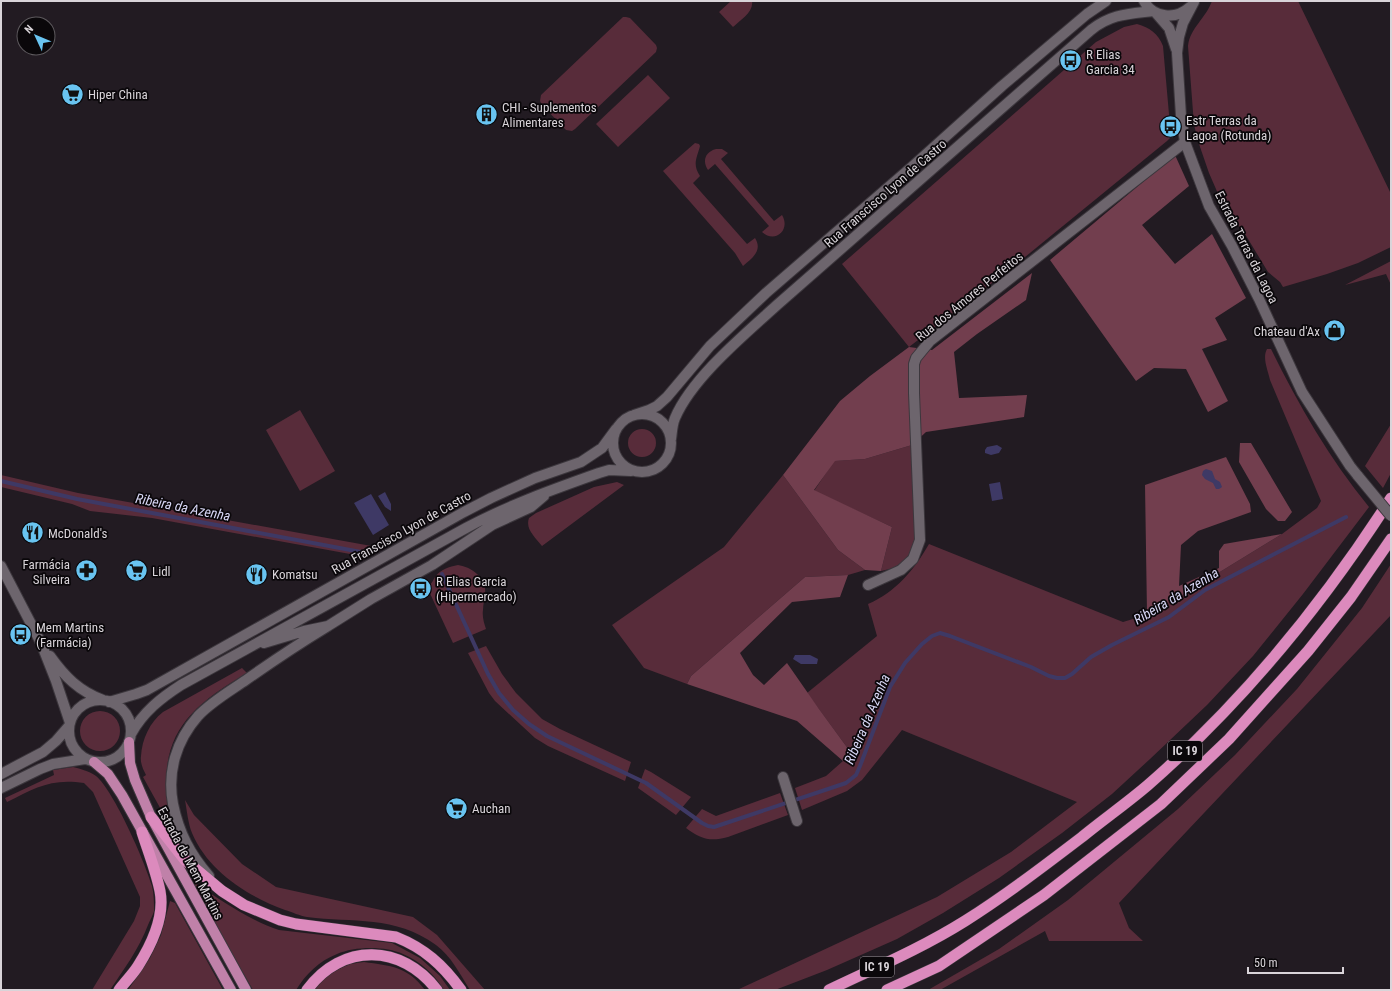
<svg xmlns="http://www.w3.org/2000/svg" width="1392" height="991" font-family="'Roboto Condensed',sans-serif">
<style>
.green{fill:#582c3a}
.forest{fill:#723e4e}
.water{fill:#3e3965}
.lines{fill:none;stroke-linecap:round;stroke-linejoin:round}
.stream{stroke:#3e3965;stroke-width:4}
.minor-casing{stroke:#3c373d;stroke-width:12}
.tertiary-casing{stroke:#3c373d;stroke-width:12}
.primary-casing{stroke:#3c373d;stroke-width:12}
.trunk-casing{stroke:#3c373d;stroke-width:12}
.minor{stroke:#6d656d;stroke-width:10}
.tertiary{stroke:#6d656d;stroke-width:10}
.primary{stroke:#c081a9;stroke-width:10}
.trunk{stroke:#dc8abd;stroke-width:11}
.tertiary-bridge-casing{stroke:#3c373d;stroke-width:12;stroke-linecap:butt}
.tertiary-bridge{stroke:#6d656d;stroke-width:10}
.labels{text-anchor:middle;stroke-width:3.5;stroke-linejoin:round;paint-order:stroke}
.shield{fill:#0a070a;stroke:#9b969b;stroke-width:1}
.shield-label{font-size:12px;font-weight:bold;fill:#d9d4d9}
.poi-label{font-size:13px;fill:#d9d4d9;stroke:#0a070a;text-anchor:start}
.street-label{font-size:13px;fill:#d9d4d9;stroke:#0a070a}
.water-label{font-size:14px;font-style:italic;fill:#d7d6f4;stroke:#0a070a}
</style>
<rect width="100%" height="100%" fill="#221b22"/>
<path class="green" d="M731,1h21c2,11 -12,19 -19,26l-14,-15z
M1212,1h86l93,193v53l-33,16 -31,11 -44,13 -3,-5 -12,-10 -26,-43 -12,-12 -4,-5 -17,-39 -10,-29 -5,-19 -6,-79c2,-18 18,-28 24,-45z
M623,17h3l4,1 26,27 1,3 -1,4 -81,77 -3,2 -6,-1 -24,-25 -2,-4 1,-6z
M1137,24c13,4 21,9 26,22l8,91 -4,4 -153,125 -105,81 -67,-83 254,-222 28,-15z
M648,75l22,23 -52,49 -22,-23z
M695,143l4,1 1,2c-3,12 -8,18 0,30l-7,7 54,61 8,-6c8,13 -3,20 -12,28l-8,-13 -72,-82z
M716,149h6l6,4 -7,6 53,62 8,-6c9,15 -7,29 -20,17l7,-6 -54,-62 -7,6c-6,-9 -3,-18 8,-21z
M1391,261v24l-5,-11 -41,11z
M1267,349h4c28,57 58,109 98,158l-66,87 -50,62 -46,49 -57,54 -38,35 -50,39 -63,45 -56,35 -46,26 -70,31 -52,20h-38l200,-93 74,-45 66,-50 -175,-72 -40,50 -15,11 -45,19 -7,-22 31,-12 17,-15 6,-11 -42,-57 70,-57 -9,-32c28,-12 46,-34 61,-60l194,78 10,-3 46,-22 103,-63 35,-26 4,-7 -51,-121c-2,-10 -8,-22 -3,-31z
M300,410l35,61 -35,20 -34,-61z
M1391,424v49l-8,15 -18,-22z
M628 443a14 14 0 1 1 28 0a14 14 0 1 1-28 0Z
M912,445l3,97 -7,17 -10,8 -17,4 11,-44 -78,-36 20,-30 31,-2z
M1,475l77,18 299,54 -16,9 -209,-38 -62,-7 -18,-7 -71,-17z
M783,475l55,75 27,20 -17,5 -43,2 -114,99 -4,8 -43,-16 -32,-43 112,-78z
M617,482l7,3 -82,61c-7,-9 -17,-17 -13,-28l7,-5 58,-26z
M1391,564v51l-272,288 10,25 14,13h-94l-4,-10 -105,59h-12l71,-41 69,-49 110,-91 57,-54 62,-66 65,-81z
M458,565c12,2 25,10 27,23 1,7 -2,15 -2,22 -1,6 1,13 3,19l-33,14 -26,-56c5,-3 5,-5 8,-10 6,-8 14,-10 23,-12z
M486,646l16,28 14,19 26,26 18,10 71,33 -6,19 -77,-35 -13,-8 -40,-37 -6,-8 -21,-40z
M242,668l5,5c-67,39 -92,70 -76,150l-2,1 -26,-47 3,-2c-3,-6 -6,-12 -5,-19 1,-17 9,-34 22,-44z
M80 731a20 20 0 1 1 40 0a20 20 0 1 1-40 0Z
M73,767c8,2 16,4 23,9 18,15 49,86 56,110 2,8 2,17 2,25 -1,4 -4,9 -6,14 -9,24 -24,44 -38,65h-18l42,-69 6,-15v-9l-47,-105 -9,-9c-33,-5 -49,5 -77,19l-2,-4 49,-23 -1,-5z
M645,769l6,3 40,25 -15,18 -38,-27z
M780,793l8,22 -60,22c-18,5 -27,2 -42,-9l16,-19 14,7z
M185,800l9,15 48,49 34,23 137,30 24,18 48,55h-15c-10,-16 -19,-34 -34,-45 -41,-30 -83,-22 -129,-28 -7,-1 -15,-5 -22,-7 -38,-14 -77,-39 -93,-77 -4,-10 -5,-22 -7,-33z
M193,882c28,18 54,37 86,48l113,13 28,15 20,18 10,14h-6c-9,-15 -24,-29 -41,-36 -17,-8 -48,-8 -66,0 -18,7 -31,20 -41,36h-43l-60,-104z
M170,901l5,2 48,87h-95l22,-32 11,-23z
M364,962c27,4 43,4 61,28h-110c7,-11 20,-20 33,-25 4,-2 11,-2 16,-3z"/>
<path class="forest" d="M1175,155l14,31 -47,39 33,39 37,-30 34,64 -31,20 12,22 -25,9 26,52 -20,11 -22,-43 -32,-1 -18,13 -86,-121z
M1032,273l-6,27 -49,34 -23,18 5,46 68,-3 -3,22 -98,15 -14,13 -47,14 -30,2 -21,29 78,37 -11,44 -16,-1 -27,-20 -55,-75 57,-74 30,-25 39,-29 23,3z
M1240,443h11l41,69 -7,9h-7l-12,-12 -27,-47z
M1226,457l24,47 1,8 -53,19 -17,14 -2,41 40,-18v-17l5,-7 58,-10 -103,63 -32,16 -2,-128z
M848,575l-8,22 -48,5 -52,51 13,22 11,10 23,-22 32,46 30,41 -6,11 -46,-40 -110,-37 4,-8 114,-99z"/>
<path class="water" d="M997,445l5,3 -3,5 -8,2 -6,-2v-3l2,-3z
M1206,469l6,2 3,8 5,3 2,5 -3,2h-3l-3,-6 -8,-4 -3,-4 1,-4z
M1000,482l3,17 -11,2 -3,-17z
M385,492l6,12v7l-6,-4 -7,-11z
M371,494l18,31 -16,10 -19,-32z
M795,655h15l8,4 -1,5h-16l-8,-5z"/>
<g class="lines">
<path class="stream" d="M1,481l76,18 284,53
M442,574l46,100 11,19 14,17 16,14 18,12 99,47 56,40 6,3 6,1 132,-44 10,-8 4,-9 30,-79 15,-24 17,-19 10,-8 8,-3 10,3 81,31 18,9 8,2h8l7,-4 19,-17 21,-12 57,-28 36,-27 141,-73"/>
<defs>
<path id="minor" d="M868,585l33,-15 12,-11 7,-19 -6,-147v-29l2,-6 14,-17 255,-199
M783,777l14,44"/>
<path id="tertiary" d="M1144,1c9,17 32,19 46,6
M1194,2l-11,21 -4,14 -2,16 4,63 4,26 24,64 23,40 27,53 43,93 48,74 8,10
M1156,13l13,15 7,21
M613 443a29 29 0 1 1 58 0a29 29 0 1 1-58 0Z
M634,415l15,-5 8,-4 10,-9 43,-51 56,-53 148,-128 88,-79 85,-72 19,-13
M671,439c1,-6 1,-14 4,-21 17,-40 69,-83 102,-113l314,-275c20,-16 37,-16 62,-19
M1,566l40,77 15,38 14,42
M264,643l40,-12 24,-5 43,-27 61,-34 60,-40 39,-18 13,-11
M50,656c15,21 29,35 53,44
M69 731a31 31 0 1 1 62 0a31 31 0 1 1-62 0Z
M109,702l27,-8 11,-4 317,-178 27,-14 44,-20 46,-16 21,-14 14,-19
M131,734c12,-22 30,-36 50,-49l285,-157c43,-23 88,-39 133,-55l10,-3 22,1
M1,774l42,-22 13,-11 13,-15
M1,788l39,-19 13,-5 32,-5
M209,876c-19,-22 -30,-43 -36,-72 -6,-32 3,-63 25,-88 13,-14 32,-25 48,-36 27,-19 54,-37 82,-54"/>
<path id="primary" d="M129,742l1,21 5,17 16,37 95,173
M94,762l14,12 14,21 109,195"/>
<path id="trunk" d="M151,817l34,43 37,31 22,14 36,15 16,4 100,13c28,11 47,28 65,53
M119,990c6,-8 14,-16 19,-24 14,-22 27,-49 22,-75 -4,-20 -12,-40 -18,-59
M307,990c35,-48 95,-46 130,0
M829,990c46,-22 93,-42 136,-69 41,-26 79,-55 117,-84 22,-18 45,-34 66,-52 95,-83 175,-181 243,-287
M887,990l52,-24 105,-71 117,-91 68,-65 79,-88 43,-54 40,-58"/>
</defs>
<use href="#minor" class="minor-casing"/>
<use href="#tertiary" class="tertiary-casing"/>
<use href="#primary" class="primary-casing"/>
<use href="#trunk" class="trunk-casing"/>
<use href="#minor" class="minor"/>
<use href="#tertiary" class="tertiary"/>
<use href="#primary" class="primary"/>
<use href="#trunk" class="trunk"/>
<defs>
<path id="tertiary-bridge" d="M1358,476l33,40"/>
</defs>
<use href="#tertiary-bridge" class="tertiary-bridge-casing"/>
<use href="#tertiary-bridge" class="tertiary-bridge"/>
</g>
<defs>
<symbol id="bus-disc" viewBox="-11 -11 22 22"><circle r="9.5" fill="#69c4f1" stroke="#0a070a"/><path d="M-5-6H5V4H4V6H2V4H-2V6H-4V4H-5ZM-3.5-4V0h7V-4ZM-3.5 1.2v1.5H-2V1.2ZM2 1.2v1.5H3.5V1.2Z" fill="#111"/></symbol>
<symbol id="supermarket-disc" viewBox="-11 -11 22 22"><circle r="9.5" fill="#69c4f1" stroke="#0a070a"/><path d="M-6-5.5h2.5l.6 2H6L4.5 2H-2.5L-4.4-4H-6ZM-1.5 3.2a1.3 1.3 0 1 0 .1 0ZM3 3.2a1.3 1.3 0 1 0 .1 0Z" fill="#111"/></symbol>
<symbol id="building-disc" viewBox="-11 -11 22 22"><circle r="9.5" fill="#69c4f1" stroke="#0a070a"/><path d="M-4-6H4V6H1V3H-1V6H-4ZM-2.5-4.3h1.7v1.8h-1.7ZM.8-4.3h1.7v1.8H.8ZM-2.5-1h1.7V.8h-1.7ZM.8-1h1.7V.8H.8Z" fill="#111"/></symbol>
<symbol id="shop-disc" viewBox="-11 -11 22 22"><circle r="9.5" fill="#69c4f1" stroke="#0a070a"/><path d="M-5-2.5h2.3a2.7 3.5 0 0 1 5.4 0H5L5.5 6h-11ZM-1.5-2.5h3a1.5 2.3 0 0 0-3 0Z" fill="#111"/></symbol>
<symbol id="restaurant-disc" viewBox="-11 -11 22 22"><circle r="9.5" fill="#69c4f1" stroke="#0a070a"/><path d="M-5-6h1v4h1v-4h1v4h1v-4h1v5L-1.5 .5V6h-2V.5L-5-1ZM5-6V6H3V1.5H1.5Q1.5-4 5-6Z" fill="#111"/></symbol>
<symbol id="pharmacy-disc" viewBox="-11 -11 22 22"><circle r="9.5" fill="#69c4f1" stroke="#0a070a"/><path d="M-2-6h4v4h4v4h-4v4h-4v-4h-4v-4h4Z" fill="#111"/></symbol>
</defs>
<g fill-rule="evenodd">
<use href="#bus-disc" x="1058" y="48" width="25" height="25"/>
<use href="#supermarket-disc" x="60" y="82" width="25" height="25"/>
<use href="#building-disc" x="474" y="102" width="25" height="25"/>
<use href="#bus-disc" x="1158" y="114" width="25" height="25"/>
<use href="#shop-disc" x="1322" y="318" width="25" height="25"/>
<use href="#restaurant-disc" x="20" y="520" width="25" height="25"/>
<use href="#pharmacy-disc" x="74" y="558" width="25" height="25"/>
<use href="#supermarket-disc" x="124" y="558" width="25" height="25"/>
<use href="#restaurant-disc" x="244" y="562" width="25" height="25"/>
<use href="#bus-disc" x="408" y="576" width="25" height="25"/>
<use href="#bus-disc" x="8" y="622" width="25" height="25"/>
<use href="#supermarket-disc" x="444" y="796" width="25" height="25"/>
</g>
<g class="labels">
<g class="shield">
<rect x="1168" y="741" width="34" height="20" rx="3"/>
<rect x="860" y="957" width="34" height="20" rx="3"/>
</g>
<g class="shield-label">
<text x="1185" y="755">IC 19</text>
<text x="877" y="971">IC 19</text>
</g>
<g class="poi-label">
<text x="1086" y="59">R Elias<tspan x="1086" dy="15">Garcia 34</tspan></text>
<text x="88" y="99">Hiper China</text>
<text x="502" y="112">CHI - Suplementos<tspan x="502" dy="15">Alimentares</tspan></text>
<text x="1186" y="125">Estr Terras da<tspan x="1186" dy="15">Lagoa (Rotunda)</tspan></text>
<text x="1320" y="336" text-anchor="end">Chateau d'Ax</text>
<text x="48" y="538">McDonald's</text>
<text x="70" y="569" text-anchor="end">Farmácia<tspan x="70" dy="15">Silveira</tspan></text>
<text x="152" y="576">Lidl</text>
<text x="272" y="579">Komatsu</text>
<text x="436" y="586">R Elias Garcia<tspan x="436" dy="15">(Hipermercado)</tspan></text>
<text x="36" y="632">Mem Martins<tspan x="36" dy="15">(Farmácia)</tspan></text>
<text x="472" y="813">Auchan</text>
</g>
<g class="street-label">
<text transform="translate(885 193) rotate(-41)" y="5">Rua Franscisco Lyon de Castro</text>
<text transform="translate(1247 247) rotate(63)" y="5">Estrada Terras da Lagoa</text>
<text transform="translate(969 296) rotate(-39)" y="5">Rua dos Amores Perfeitos</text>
<text transform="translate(401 532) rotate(-29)" y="5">Rua Franscisco Lyon de Castro</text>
<text transform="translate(191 863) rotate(62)" y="5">Estrada de Mem Martins</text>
</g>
<g class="water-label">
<text transform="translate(183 507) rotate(11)" y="5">Ribeira da Azenha</text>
<text transform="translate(1176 596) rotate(-31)" y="5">Ribeira da Azenha</text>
<text transform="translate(867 719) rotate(-67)" y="5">Ribeira da Azenha</text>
</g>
</g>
<rect width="1392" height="991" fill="none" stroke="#d9d4d9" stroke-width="4"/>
<g transform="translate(36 36) rotate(314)"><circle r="19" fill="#0a070a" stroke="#5d595d"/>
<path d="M0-3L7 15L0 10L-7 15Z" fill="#69c4f1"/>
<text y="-6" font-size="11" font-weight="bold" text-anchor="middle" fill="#d9d4d9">N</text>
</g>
<path d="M1248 967v6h95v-6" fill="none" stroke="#d9d4d9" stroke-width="2"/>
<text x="1254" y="967" font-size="12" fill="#d9d4d9" stroke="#0a070a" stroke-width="3" paint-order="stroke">50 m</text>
</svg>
